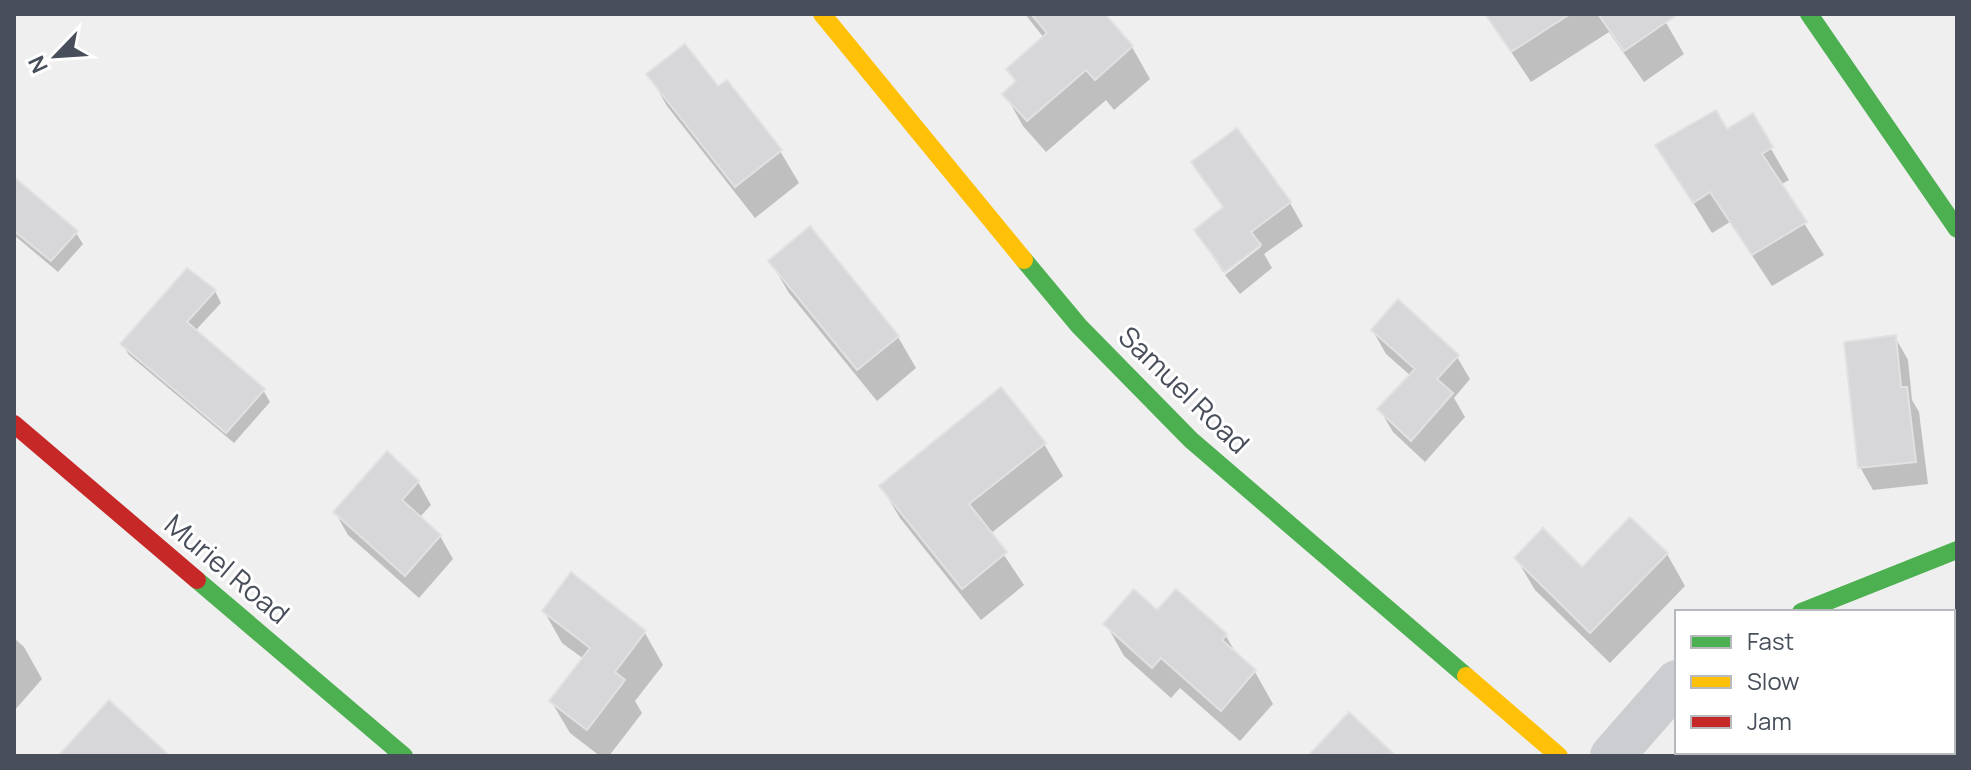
<svg xmlns="http://www.w3.org/2000/svg" width="1971" height="770" font-family="Manrope,sans-serif">
<style>
.shadow{fill:#0003}
.building{fill:#d7d7d9;stroke:#e0e1e2;stroke-width:2}
.lines{fill:none;stroke-linecap:round;stroke-linejoin:round}
.street{stroke:#cbcdd0;stroke-width:44}
.fast{stroke:#4caf50;stroke-width:18}
.slow{stroke:#ffc107;stroke-width:18}
.jam{stroke:#c62828;stroke-width:18}
.labels{text-anchor:middle;stroke-width:6;stroke-linejoin:round;paint-order:stroke}
.street-label{font-size:28px;fill:#484f5a;stroke:#fff}
</style>
<rect width="100%" height="100%" fill="#efefef"/>
<path class="shadow" d="M1025,14h78l29,33 18,32 -36,31 -8,-10 -60,52 -23,-26 -18,-32 11,-11 -8,-14 36,-31z
M1486,14h175l23,40 -40,28 -35,-50 -78,50z
M649,74l69,15 62,62 19,32 -44,35 -88,-112z
M1752,116l37,64 -9,5 44,70 -52,31 -42,-64 -18,11 -54,-87 68,-15z
M1193,163l97,40 13,23 -39,28 8,14 -32,26 -15,-19 36,-28v-5l-38,30 -27,-41 28,-22z
M14,180l62,53 7,11 -25,28 -44,-37z
M770,261l128,76 18,31 -39,33 -88,-108z
M187,271l28,20 6,12 -26,28 68,59 7,12 -36,41 -105,-88 -7,-11z
M1373,331l84,26 13,22 -16,19 11,19 -40,45 -32,-30 -13,-22 31,-34 -25,-22z
M1895,337l13,23 4,40 7,12 9,72 -55,6 -13,-23z
M1044,444l19,32 -73,58 34,51 -43,35 -81,-102 -19,-32z
M418,482l13,23 -12,13 21,18 13,23 -34,39 -71,-63 -13,-23z
M1630,519l37,35 18,32 -75,77 -75,-73 -19,-32 66,11z
M571,575l74,58 18,32 -28,36 7,12 -33,43h-9l-30,-23 -19,-32 33,-42 -22,-16 -18,-32z
M1176,592l50,44 12,21 17,15 18,32 -33,37 -60,-53 -9,10 -47,-42 -18,-32 51,-11z
M14,638l10,9 18,32 -28,32z
M1957,699v57h-86l-1,-4h83v-52z"/>
<path class="building" d="M1031,14h74l28,32 -38,34 -9,-10 -59,51 -25,-27 14,-13 -10,-12 41,-36z
M1485,14h85l-59,38z
M1598,14h80l-54,37z
M685,44l33,42 9,-6 55,70 -47,37 -89,-113z
M1716,110l11,19 26,-16 20,34 -11,7 45,68 -55,33 -42,-63 -17,11 -38,-58z
M1237,128l54,74 -40,30 10,13 -36,27 -31,-42 29,-23 -32,-45z
M14,177l64,54 -27,30 -37,-30z
M810,226l89,110 -42,34 -89,-109z
M187,268l29,22 -29,32 78,67 -39,44 -106,-89z
M1398,299l61,56 -22,24 16,14 -42,48 -34,-32 38,-40 -44,-39z
M1896,335l5,52h6l9,75 -58,6 -14,-126z
M1001,387l45,56 -77,61 38,48 -45,37 -83,-103z
M387,451l32,30 -17,19 39,35 -36,41 -72,-64z
M1630,517l38,36 -78,80 -76,-75 29,-30 39,39z
M571,572l75,59 -31,41 10,8 -38,50 -38,-29 41,-53 -48,-37z
M1134,589l23,21 19,-21 51,45 -5,6 34,30 -35,41 -60,-53 -9,10 -49,-44z
M109,700l61,56h-112z
M1349,712l47,44h-88z"/>
<g class="lines">
<path class="street" d="M1612,756l65,-74"/>
<path class="fast" d="M1809,14l148,215
M1024,260l55,66 112,114 275,236
M197,580l207,176
M1801,612l156,-62"/>
<path class="slow" d="M822,14l202,246
M1466,676l93,80"/>
<path class="jam" d="M14,424l183,156"/>
</g>
<g class="labels">
<g class="street-label">
<text transform="translate(1184 390) rotate(44)" y="10">Samuel Road</text>
<text transform="translate(227 569) rotate(40)" y="10">Muriel Road</text>
</g>
</g>
<rect width="1971" height="770" fill="none" stroke="#484f5a" stroke-width="32"/>
<rect x="1675" y="610" width="280" height="144" fill="#ffffff" stroke="#b6b9bd" stroke-width="2"/>
<rect x="1691" y="636" width="40" height="12" fill="#4caf50" stroke="#b6b9bd" stroke-width="2"/>
<text x="1747" y="650" font-size="24" fill="#484f5a">Fast</text>
<rect x="1691" y="676" width="40" height="12" fill="#ffc107" stroke="#b6b9bd" stroke-width="2"/>
<text x="1747" y="690" font-size="24" fill="#484f5a">Slow</text>
<rect x="1691" y="716" width="40" height="12" fill="#c62828" stroke="#b6b9bd" stroke-width="2"/>
<text x="1747" y="730" font-size="24" fill="#484f5a">Jam</text>
<g transform="translate(56 56) rotate(245)" stroke="#ffffff" stroke-width="6" paint-order="stroke">
<path d="M0-6L14 30L0 20L-14 30Z" fill="#484f5a"/>
<text y="-12" font-size="22" font-weight="bold" text-anchor="middle" fill="#484f5a">N</text>
</g>
</svg>
